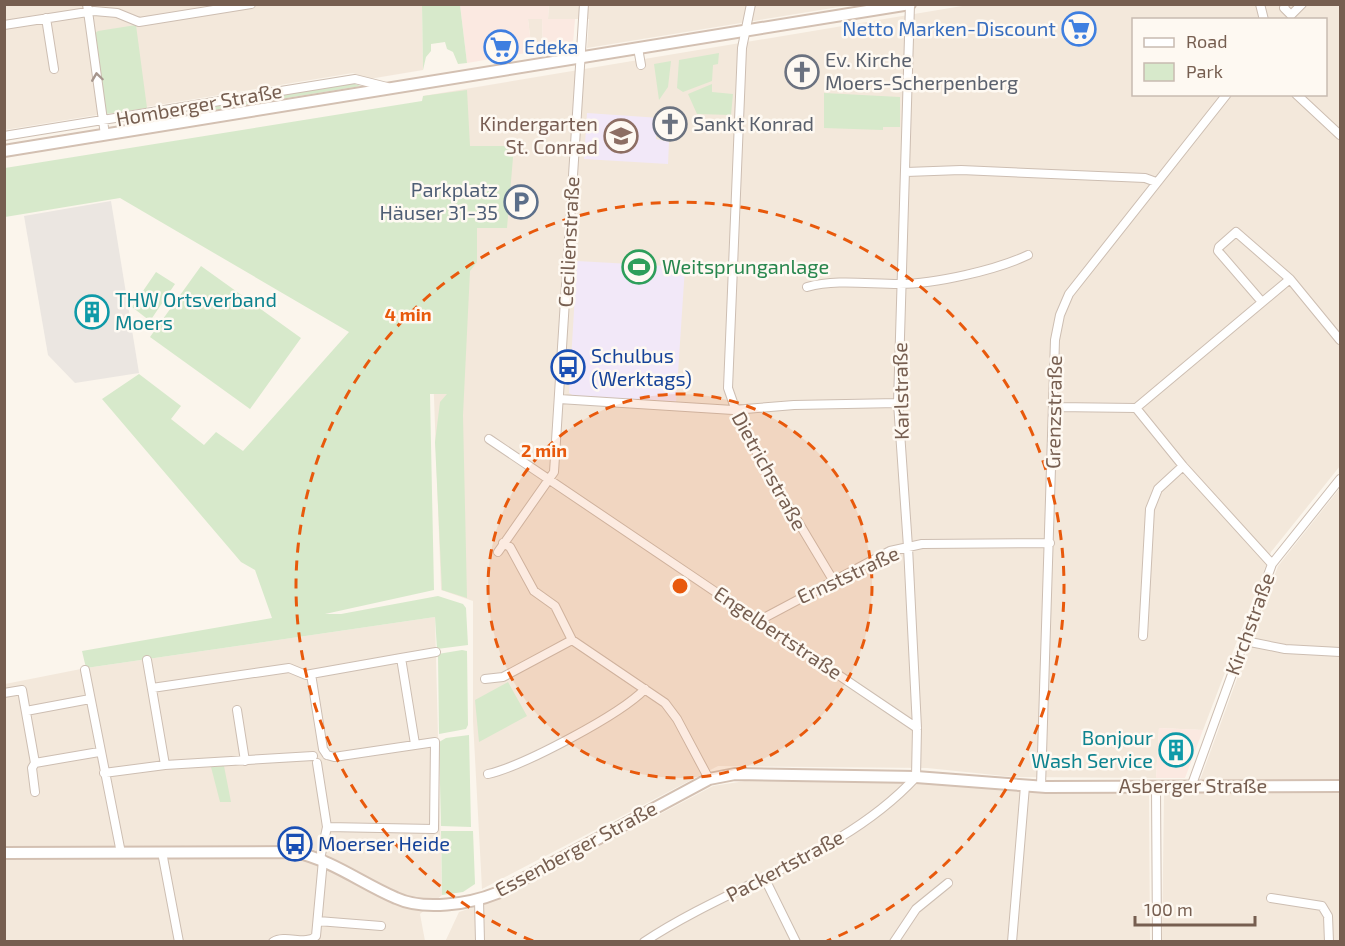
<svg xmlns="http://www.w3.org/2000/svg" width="1345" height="946" font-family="'Exo 2',sans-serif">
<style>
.residential{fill:#f3e8db;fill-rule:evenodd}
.commercial{fill:#fbe9e1}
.industrial{fill:#ebe6e1}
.education{fill:#f2e8f8}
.green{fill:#d7e9cb}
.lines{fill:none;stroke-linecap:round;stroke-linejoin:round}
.street-casing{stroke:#cdbeb2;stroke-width:10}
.secondary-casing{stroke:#d3c0b2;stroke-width:14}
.street{stroke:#fff;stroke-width:8}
.secondary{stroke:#fff;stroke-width:10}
.oneway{stroke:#a6968d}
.ring{fill:none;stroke:#e8590c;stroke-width:3;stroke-dasharray:10 8}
.labels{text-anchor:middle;stroke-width:5;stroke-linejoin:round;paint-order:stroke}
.shop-label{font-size:20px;fill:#366cbe;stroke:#fef9f2;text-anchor:end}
.worship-label{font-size:20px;fill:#5b616d;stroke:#fef9f2;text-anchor:start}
.street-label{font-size:20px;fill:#765e50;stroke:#fef9f2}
.education-label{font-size:20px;fill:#785e54;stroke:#fef9f2;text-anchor:end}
.service-label{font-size:20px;fill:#4e5e75;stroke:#fef9f2;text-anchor:end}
.leisure-label{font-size:20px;fill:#27864d;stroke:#fef9f2;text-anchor:start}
.culture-label{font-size:20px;fill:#0d838f;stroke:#fef9f2;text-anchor:start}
.transit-label{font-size:20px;fill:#164399;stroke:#fef9f2;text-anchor:start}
.centre{fill:#e8590c;stroke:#fef9f2;stroke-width:3}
.ring-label{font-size:18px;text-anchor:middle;font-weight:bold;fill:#e8590c;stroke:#fef9f2;stroke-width:5;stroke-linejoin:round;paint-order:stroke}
</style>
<rect width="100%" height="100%" fill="#fbf5ec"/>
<path class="residential" d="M549,4l302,1 -264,43 2,-29h-41z
M5,5h417l1,65 -54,9 -16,-6 -348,57z
M968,5h372v461l-69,86 -68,178 -44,-2 -3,50 -142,-1 -87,-9 -209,-2 -236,123 -9,-168v-120l-32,-11 -18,-494zM1134,20h192v74h-192z
M528,19h14l1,32 -11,1z
M1340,488v453l-178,1 2,-148h31l83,-228z
M435,617l7,278 -22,19 5,27 -420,1v-258l81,-16z
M745,781l216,2 70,9 118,1 1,148 -705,1 14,-30 43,-14 211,-112z"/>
<path class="commercial" d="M460,5h89l-1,14h27l-2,24 -3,3 -27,4 -1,-31h-14l4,33 -65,11z
M1159,728l44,2 -18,48h-29z"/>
<path class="industrial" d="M111,201l28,172 -64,10 -27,-28 -24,-139z"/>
<path class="education" d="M587,113l73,5 -1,14h-3v7l13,3 -1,22 -84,-5z
M577,261l108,6 -9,136 -102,-7 -5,-3z"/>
<path class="green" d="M422,5h38l7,58 -9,1 -5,-12 -6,-3 -2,-7 -14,2v7l-5,6 -3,13z
M136,25l11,83 -41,6 -12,-80 4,-3z
M719,53l-1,11 -5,1 -1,16 -29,11 -6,-4 2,-28z
M671,61l-3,26 -9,13 -5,-36z
M352,83l9,3 -155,25 -10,-2z
M712,84v8l21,2 -2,21 -34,-1 -9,-20z
M467,90l3,56h44l-7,82h-30v34l-7,9 -7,144 4,183 -25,-8 -7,-148 5,-40 7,-8h-17l4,196 -109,24h16l97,-18 25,8 3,4 2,37 -31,4 -2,-32 -349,51 -4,-17 190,-33 -17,-48 -14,-8 -139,-163 37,-25 42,32 -10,13 33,26 12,-13 27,19 106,-119 -229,-134 -115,19v-49l417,-67 1,-5z
M824,93l76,4v30h-17v3l-59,-2z
M201,266l100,72 -51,71 -100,-72z
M156,272l19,12 -25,37 -18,-14z
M462,650l5,1 1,74 -2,4 -27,5 -1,-80z
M508,682l19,34 -48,26 -4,-42z
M469,735l2,92 -30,-1 -2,-84 7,-4z
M224,766l7,36h-11l-9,-35z
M441,831h32l2,53 -12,8 -21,3z"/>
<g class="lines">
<defs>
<path id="street" d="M87,4l18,131
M751,4l-9,44 -14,340 14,40 91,152
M1260,4l4,16
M1285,4l-1,4 7,7 11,-11
M46,18l8,51
M4,25l90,-14 23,2 22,9 112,-18
M638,48l3,17
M1296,94l44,41
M4,136l351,-57 32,8
M906,172l55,-2 184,8 11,4
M807,287c29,-8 61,-3 92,-3 36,0 97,-14 129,-29
M1262,302l-44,-51 1,-4 17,-15 54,47 50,61
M559,399l174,11 61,-5 104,-2
M1055,407l81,1 154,-129
M1136,408l47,58 89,98
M489,439l428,289
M503,543l7,4 24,44 21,15 17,34
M498,552l56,-80 30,-468
M760,620l130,-69 32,-7 128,-1
M1143,636l7,-127 8,-20 25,-23
M1245,641l40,8 55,3
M401,658l35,-6
M147,660l18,105
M85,670l36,183
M485,679l18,-2 69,-37 93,63 12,16 32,60
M152,688l137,-20 17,7 5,-1
M4,693l18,-3 13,73 64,-11
M237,710l8,51
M26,711l64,-12
M327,755l-4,-6 -12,-75 90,-16 14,86
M35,763l-3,5 3,24
M317,763l10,64 -7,32
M104,773l61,-8 148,-9
M488,774c35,-8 132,-59 157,-85
M1041,786l14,-446 5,-25 9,-21 158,-200
M1156,787l1,155
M1191,787l81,-223 68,-85
M327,827l107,2 1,-87 -101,15 -7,-2
M162,852l17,90
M764,877l32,65
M1271,898l51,8 6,10 1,26
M479,900l1,42
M318,921l63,5
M273,942c13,-8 33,4 43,-6l7,-76
M644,942c89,-59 199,-86 272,-165l1,-49 -9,-181 -10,-144 12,-399
M894,942l22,-33 32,-26
M1012,942l13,-156"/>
<path id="secondary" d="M4,151l906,-147
M4,853l291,-1c39,9 66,31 101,46 28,13 74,6 101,-5l212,-114 26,-5 181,3 130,10 294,-1"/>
</defs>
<use href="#street" class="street-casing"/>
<use href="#secondary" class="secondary-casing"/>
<use href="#street" class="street"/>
<use href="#secondary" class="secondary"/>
</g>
<defs><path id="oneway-chevron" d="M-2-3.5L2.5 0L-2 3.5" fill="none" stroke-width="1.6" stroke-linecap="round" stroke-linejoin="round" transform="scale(1.5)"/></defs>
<use class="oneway" href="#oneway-chevron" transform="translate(97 77) rotate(-98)"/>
<circle cx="680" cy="586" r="192" fill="#e8590c" fill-opacity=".12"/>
<g class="ring">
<circle cx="680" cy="586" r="192"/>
<path d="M533 941A384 384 0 1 1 827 941"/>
</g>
<defs>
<symbol id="supermarket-ring" viewBox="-11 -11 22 22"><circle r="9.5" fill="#fef9f2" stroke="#3f7fe0" stroke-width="1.5"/><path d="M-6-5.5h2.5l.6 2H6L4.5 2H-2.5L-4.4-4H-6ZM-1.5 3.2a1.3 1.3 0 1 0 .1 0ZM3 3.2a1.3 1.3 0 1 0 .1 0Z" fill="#3f7fe0"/></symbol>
<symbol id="church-ring" viewBox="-11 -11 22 22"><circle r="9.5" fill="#fef9f2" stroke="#6b7280" stroke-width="1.5"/><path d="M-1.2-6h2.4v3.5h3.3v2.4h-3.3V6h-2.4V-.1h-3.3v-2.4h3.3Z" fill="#6b7280"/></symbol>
<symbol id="school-ring" viewBox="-11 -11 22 22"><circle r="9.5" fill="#fef9f2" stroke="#8d6e63" stroke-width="1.5"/><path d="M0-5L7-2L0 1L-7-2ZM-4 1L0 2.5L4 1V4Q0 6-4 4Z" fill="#8d6e63"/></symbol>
<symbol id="parking-ring" viewBox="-11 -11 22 22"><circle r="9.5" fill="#fef9f2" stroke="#5c6f8a" stroke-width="1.5"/><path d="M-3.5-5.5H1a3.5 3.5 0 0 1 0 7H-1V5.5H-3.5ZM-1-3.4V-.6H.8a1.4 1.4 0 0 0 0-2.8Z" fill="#5c6f8a"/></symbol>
<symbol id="stadium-ring" viewBox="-11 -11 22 22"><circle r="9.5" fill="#fef9f2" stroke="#2e9e5b" stroke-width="1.5"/><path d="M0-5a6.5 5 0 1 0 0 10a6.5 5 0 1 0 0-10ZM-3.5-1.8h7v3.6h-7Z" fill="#2e9e5b"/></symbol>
<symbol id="building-ring" viewBox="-11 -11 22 22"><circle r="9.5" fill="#fef9f2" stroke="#0f9aa8" stroke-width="1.5"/><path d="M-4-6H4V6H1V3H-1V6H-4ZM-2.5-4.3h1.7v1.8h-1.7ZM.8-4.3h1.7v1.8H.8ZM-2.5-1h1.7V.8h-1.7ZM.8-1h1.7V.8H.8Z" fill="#0f9aa8"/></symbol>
<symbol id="bus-ring" viewBox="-11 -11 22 22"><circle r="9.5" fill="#fef9f2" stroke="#1a4fb4" stroke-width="1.5"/><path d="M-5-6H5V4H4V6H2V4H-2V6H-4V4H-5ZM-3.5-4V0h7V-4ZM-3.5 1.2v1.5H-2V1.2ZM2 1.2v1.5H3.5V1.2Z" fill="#1a4fb4"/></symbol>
</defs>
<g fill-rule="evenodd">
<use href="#supermarket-ring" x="1060" y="10" width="38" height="38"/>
<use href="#supermarket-ring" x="482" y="28" width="38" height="38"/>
<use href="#church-ring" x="783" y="53" width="38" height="38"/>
<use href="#church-ring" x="651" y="105" width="38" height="38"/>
<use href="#school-ring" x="602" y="117" width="38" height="38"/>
<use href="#parking-ring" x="502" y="183" width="38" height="38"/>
<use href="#stadium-ring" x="620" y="248" width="38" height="38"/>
<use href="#building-ring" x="73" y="293" width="38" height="38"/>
<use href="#bus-ring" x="549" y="348" width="38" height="38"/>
<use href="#building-ring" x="1157" y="731" width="38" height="38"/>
<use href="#bus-ring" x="276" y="825" width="38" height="38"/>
</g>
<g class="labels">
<g class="shop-label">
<text x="1056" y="36">Netto Marken-Discount</text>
<text x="524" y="54" text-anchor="start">Edeka</text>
</g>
<g class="worship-label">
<text x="825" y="67">Ev. Kirche<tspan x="825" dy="23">Moers-Scherpenberg</tspan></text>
<text x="693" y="131">Sankt Konrad</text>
</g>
<g class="street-label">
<text transform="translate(199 105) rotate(-10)" y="7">Homberger Straße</text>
<text transform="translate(569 242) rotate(-87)" y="7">Cecilienstraße</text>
<text transform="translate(901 391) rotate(-91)" y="7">Karlstraße</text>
<text transform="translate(1054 412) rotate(-89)" y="7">Grenzstraße</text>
<text transform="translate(769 471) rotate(61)" y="7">Dietrichstraße</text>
<text transform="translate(848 575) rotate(-25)" y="7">Ernststraße</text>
<text transform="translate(1250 624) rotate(-70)" y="7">Kirchstraße</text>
<text transform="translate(778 633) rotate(34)" y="7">Engelbertstraße</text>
<text x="1193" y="793">Asberger Straße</text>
<text transform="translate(576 849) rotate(-28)" y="7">Essenberger Straße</text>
<text transform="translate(785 866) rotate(-28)" y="7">Packertstraße</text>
</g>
<g class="education-label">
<text x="598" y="131">Kindergarten<tspan x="598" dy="23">St. Conrad</tspan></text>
</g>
<g class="service-label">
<text x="498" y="197">Parkplatz<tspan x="498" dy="23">Häuser 31-35</tspan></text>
</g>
<g class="leisure-label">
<text x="662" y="274">Weitsprunganlage</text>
</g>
<g class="culture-label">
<text x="115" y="307">THW Ortsverband<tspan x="115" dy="23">Moers</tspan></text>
<text x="1153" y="745" text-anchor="end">Bonjour<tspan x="1153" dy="23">Wash Service</tspan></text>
</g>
<g class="transit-label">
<text x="591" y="363">Schulbus<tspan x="591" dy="23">(Werktags)</tspan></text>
<text x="318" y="851">Moerser Heide</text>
</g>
</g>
<circle cx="680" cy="586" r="9" class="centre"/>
<g class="ring-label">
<text x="408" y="321">4 min</text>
<text x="544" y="457">2 min</text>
</g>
<rect width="1345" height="946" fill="none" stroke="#765e50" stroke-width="12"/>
<rect x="1132" y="18" width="195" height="78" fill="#fef9f2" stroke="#c8bbb1" stroke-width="1.5"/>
<rect x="1144" y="38" width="30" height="9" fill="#ffffff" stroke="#c8bbb1" stroke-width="1.5"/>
<text x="1186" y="48" font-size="18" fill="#765e50">Road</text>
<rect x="1144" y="63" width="30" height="18" fill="#d7e9cb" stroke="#c8bbb1" stroke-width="1.5"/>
<text x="1186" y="78" font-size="18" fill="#765e50">Park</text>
<path d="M1135 916v9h120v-9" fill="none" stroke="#765e50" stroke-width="3"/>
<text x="1144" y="916" font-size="18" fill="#765e50" stroke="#fef9f2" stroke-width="4.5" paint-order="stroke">100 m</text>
</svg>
